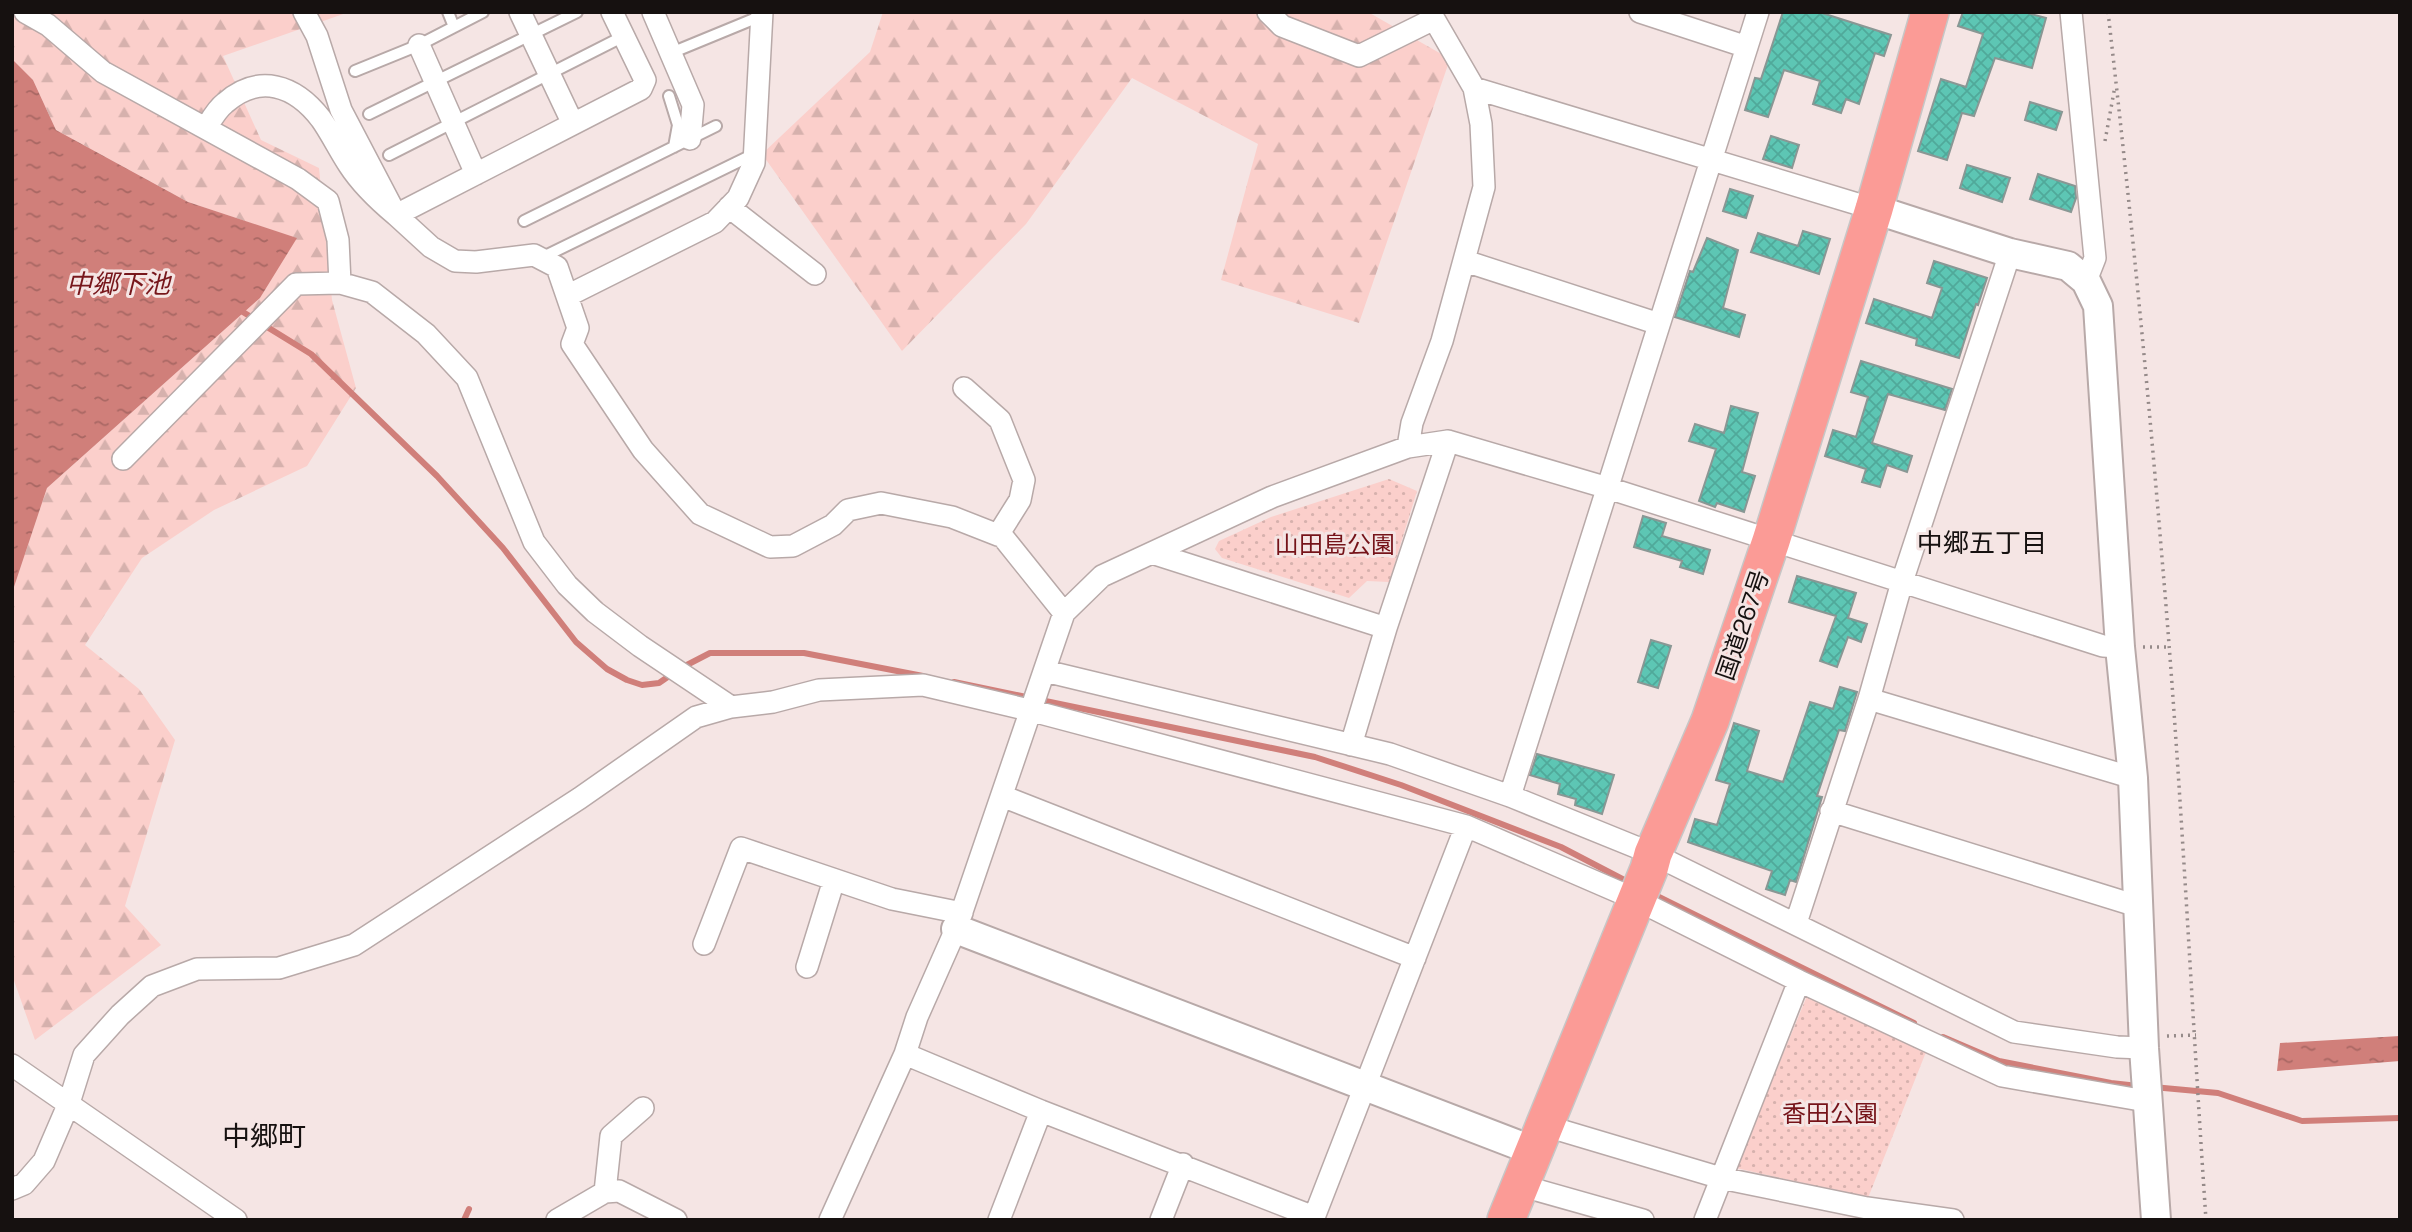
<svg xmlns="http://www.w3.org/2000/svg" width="2412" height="1232" font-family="'Space Grotesk','Noto Sans JP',sans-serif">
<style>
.forest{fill:url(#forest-firs)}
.park{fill:url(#park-dots)}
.water{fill:url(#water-ripples)}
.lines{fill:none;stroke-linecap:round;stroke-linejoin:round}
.stream{stroke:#d07f7a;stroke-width:6}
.building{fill:url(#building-cross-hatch);stroke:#899794;stroke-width:2}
.service-casing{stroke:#b8a9a8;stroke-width:14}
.minor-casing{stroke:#b8a9a8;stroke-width:24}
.tertiary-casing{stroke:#b8a9a8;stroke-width:32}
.trunk-casing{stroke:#c7c6c6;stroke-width:40}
.path{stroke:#958a89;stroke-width:3.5;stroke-dasharray:2 5;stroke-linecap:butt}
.service{stroke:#fff;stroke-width:10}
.minor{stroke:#fff;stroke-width:21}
.tertiary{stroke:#fff;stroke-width:28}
.trunk{stroke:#fb9b96;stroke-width:37}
.labels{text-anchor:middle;stroke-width:6;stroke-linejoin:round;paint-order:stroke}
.park-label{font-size:24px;fill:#751319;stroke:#f5e5e4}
.street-label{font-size:24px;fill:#161110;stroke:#f5e5e4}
.water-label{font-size:26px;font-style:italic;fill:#77161b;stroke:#f5e5e4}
.neighbourhood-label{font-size:26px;fill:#161110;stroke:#f5e5e4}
.quarter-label{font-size:28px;fill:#161110;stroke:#f5e5e4}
</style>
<defs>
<pattern id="forest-firs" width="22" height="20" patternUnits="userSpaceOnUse" patternTransform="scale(1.75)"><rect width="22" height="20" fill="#fbcfcb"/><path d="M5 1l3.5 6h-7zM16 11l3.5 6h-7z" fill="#d6b1ad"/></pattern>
<pattern id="park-dots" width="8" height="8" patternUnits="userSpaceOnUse" patternTransform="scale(1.75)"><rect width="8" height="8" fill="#fbcfcb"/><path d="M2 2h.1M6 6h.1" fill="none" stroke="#d6b1ad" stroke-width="1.8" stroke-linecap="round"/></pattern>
<pattern id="water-ripples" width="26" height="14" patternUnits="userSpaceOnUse" patternTransform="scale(1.75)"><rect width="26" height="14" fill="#d07f7a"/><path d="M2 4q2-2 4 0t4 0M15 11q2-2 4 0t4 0" fill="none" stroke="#a86763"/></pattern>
<pattern id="building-cross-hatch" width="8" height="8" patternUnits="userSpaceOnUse" patternTransform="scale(1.75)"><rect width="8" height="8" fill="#5dc6b4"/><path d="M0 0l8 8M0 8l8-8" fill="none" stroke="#50a99a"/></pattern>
</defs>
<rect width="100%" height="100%" fill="#f5e5e4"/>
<path class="forest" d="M12,12h337l-126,44 38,84 58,28 13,132 24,88 -49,78 -93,44 -72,48 -57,87 54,44 36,51 -50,166 36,39 -126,95 -23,-65v-382l35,-105 213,-190 36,-60 -108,-36 -132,-72 -23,-50 -21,-21z
M883,12h485l82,47 -91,264 -138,-43 37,-136 -126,-66 -106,146 -124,127 -140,-197 108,-102z"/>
<path class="park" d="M1389,479l28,12 -28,91 -22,-1 -18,17 -127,-40 -7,-9 4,-8 52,-24z
M1807,996l119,56 -58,146 -132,-30z"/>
<path class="water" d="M12,59l21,21 23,50 132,72 109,36 -37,60 -213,190 -35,105z
M2400,1036v25l-123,10 3,-28z"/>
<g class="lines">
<path class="stream" d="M238,309l73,45 126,122 66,72 73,94 31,27 20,11 15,5 17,-2 13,-9
M681,668l29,-15h94l119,23
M954,682l361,75 86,28 160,62 71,37
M1651,893l263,130
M1943,1037l56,24 112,22 27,3
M2153,1087l65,6 84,28 98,-3
M464,1220l5,-11"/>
</g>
<path class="building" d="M1783,12h36l72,23 -7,21 -9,-3 -16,51 -13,-5 -5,14 -28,-9 7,-23 -36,-11 -16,47 -23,-7 10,-32 6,1z
M1963,12h61l22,6 -14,50 -37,-10 -21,58 -12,-3 -15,47 -29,-9 23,-72 25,8 17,-53 -25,-8z
M2030,102l32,10 -6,18 -31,-10z
M1771,136l28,9 -7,23 -29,-9z
M1967,165l43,13 -8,24 -42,-14z
M2038,174l37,12 1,12 -5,14 -41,-13z
M1730,189l23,7 -7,22 -23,-7z
M1803,231l27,8 -11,35 -68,-22 7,-19 40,13z
M1707,238l31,12 -15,58 22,7 -6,22 -64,-20 15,-46 3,1z
M1934,261l53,17 -9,27 -2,-1 -17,54 -43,-13 1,-6 -51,-16 8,-24 58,19 10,-30 -15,-5z
M1861,361l91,28 -7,21 -57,-16 -16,49 40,13 -5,16 -20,-7 -7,22 -18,-5 4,-13 -41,-13 8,-26 23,7 12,-40 -17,-5z
M1731,406l27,7 -16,59 13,4 -11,36 -27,-9 -2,4 -16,-6 17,-52 -27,-8 6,-17 29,9z
M1643,516l23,7 -4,13 48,14 -7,24 -23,-7 2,-6 -48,-14z
M1797,576l59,17 -8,25 19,6 -6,18 -13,-5 -11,30 -17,-6 16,-45 -47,-14z
M1651,640l20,6 -13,42 -20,-6z
M1840,687l17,5 -12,39 -6,-1 -22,66 5,1 -26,85 -6,-2 -5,15 -19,-6 6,-18 -84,-29 7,-23 22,6 13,-41 -14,-4 18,-57 25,8 -12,40 36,11 27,-80 23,7z
M1537,754l77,21 -12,39 -27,-9 1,-6 -18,-5 2,-10 -30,-9z"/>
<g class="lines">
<defs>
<path id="service" d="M448,12l6,15
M671,53l90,-37
M355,71l64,-26 64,-33
M669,96l9,29 -4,22
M369,114l208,-102
M389,155l235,-119
M524,221l192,-95
M541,258l213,-104"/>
<path id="minor" d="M25,12l23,13 55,47 195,107 30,22 10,39 2,43 32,9 54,42 41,44 67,164 33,43 28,27 45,34 91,61
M304,12l13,24 24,74 55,105 35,32 24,14 21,1 58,-7 23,12 21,61 -6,16 71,106 57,64 70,33 23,-1 40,-21 15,-15 33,-7 71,14 51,20 61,76
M520,12l53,112
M653,12l40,93 -3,34
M1268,12l14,14 77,30 75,-37
M1640,12l107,35
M2071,12l24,246 -9,23
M419,45l57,129
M1474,88l400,121
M206,128c5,-8 11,-19 19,-25 34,-30 70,-18 96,16 10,14 18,31 28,46 13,20 29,35 47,50l245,-126 4,-9 -33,-68
M729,207l86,67
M1465,261l194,63
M567,296l148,-74 23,-24 16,-35 8,-151
M964,388l36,32 24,60 -4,20 -22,35
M1408,447l4,-24 30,-82 42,-154 -3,-63 -7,-36 -44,-76
M123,459l173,-175 44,-1
M1152,553l234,75
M1045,671l345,83 120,42 143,58 361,178 103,15 27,1
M1869,699l264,79
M1351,745l35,-117 62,-187
M1002,796l413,162
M1510,796l248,-784
M1831,811l306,95
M1796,923l73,-224 33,-117 108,-329
M704,944l37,-96 151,51 70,14
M807,967l27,-87
M905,1054l136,57 273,106
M12,1065l224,155
M1543,1125l178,53 146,30 86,12
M1519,1185l124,35
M12,1189l12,-5 20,-23 25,-58 15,-48 36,-40 32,-29 45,-17 82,-1 75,-23 226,-147 116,-81 35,-10 42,-5 46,-12 104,-5 106,25 437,116 169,73 164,82 203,95 144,25
M605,1192l6,-56 32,-28
M557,1220l48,-28 14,-1 57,29
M830,1220l75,-166 12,-37 39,-88 108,-316 38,-37 170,-79 136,-50 40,-6 160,47 495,158 17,1
M999,1220l42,-109
M1161,1220l22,-56
M1313,1220l153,-394
M1705,1220l94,-239"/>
<path id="tertiary" d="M1874,209l136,44 58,13 18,15 12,25 22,341 13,131 11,270 12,172
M956,929l578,222"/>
<path id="trunk" d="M1506,1220l143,-351 4,-15 57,-133 61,-180 103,-332 56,-197"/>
</defs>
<use href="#service" class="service-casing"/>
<use href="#minor" class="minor-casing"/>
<use href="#tertiary" class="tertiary-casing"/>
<use href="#trunk" class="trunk-casing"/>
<path class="path" d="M2108,12c21,182 39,364 54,546 19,220 29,441 44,662
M2105,141l10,-55
M2143,647h25
M2167,1036l29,-1"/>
<use href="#service" class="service"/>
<use href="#minor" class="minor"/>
<use href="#tertiary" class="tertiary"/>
<use href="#trunk" class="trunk"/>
</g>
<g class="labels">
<g class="park-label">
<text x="1335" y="553">山田島公園</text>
<text x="1830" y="1122">香田公園</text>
</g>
<g class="street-label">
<text transform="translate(1743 625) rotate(-71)" y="8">国道267号</text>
</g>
<g class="water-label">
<text x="118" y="293">中郷下池</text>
</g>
<g class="neighbourhood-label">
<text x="1982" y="552">中郷五丁目</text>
</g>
<g class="quarter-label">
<text x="264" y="1146">中郷町</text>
</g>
</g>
<rect width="2412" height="1232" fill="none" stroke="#161110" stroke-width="28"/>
</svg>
